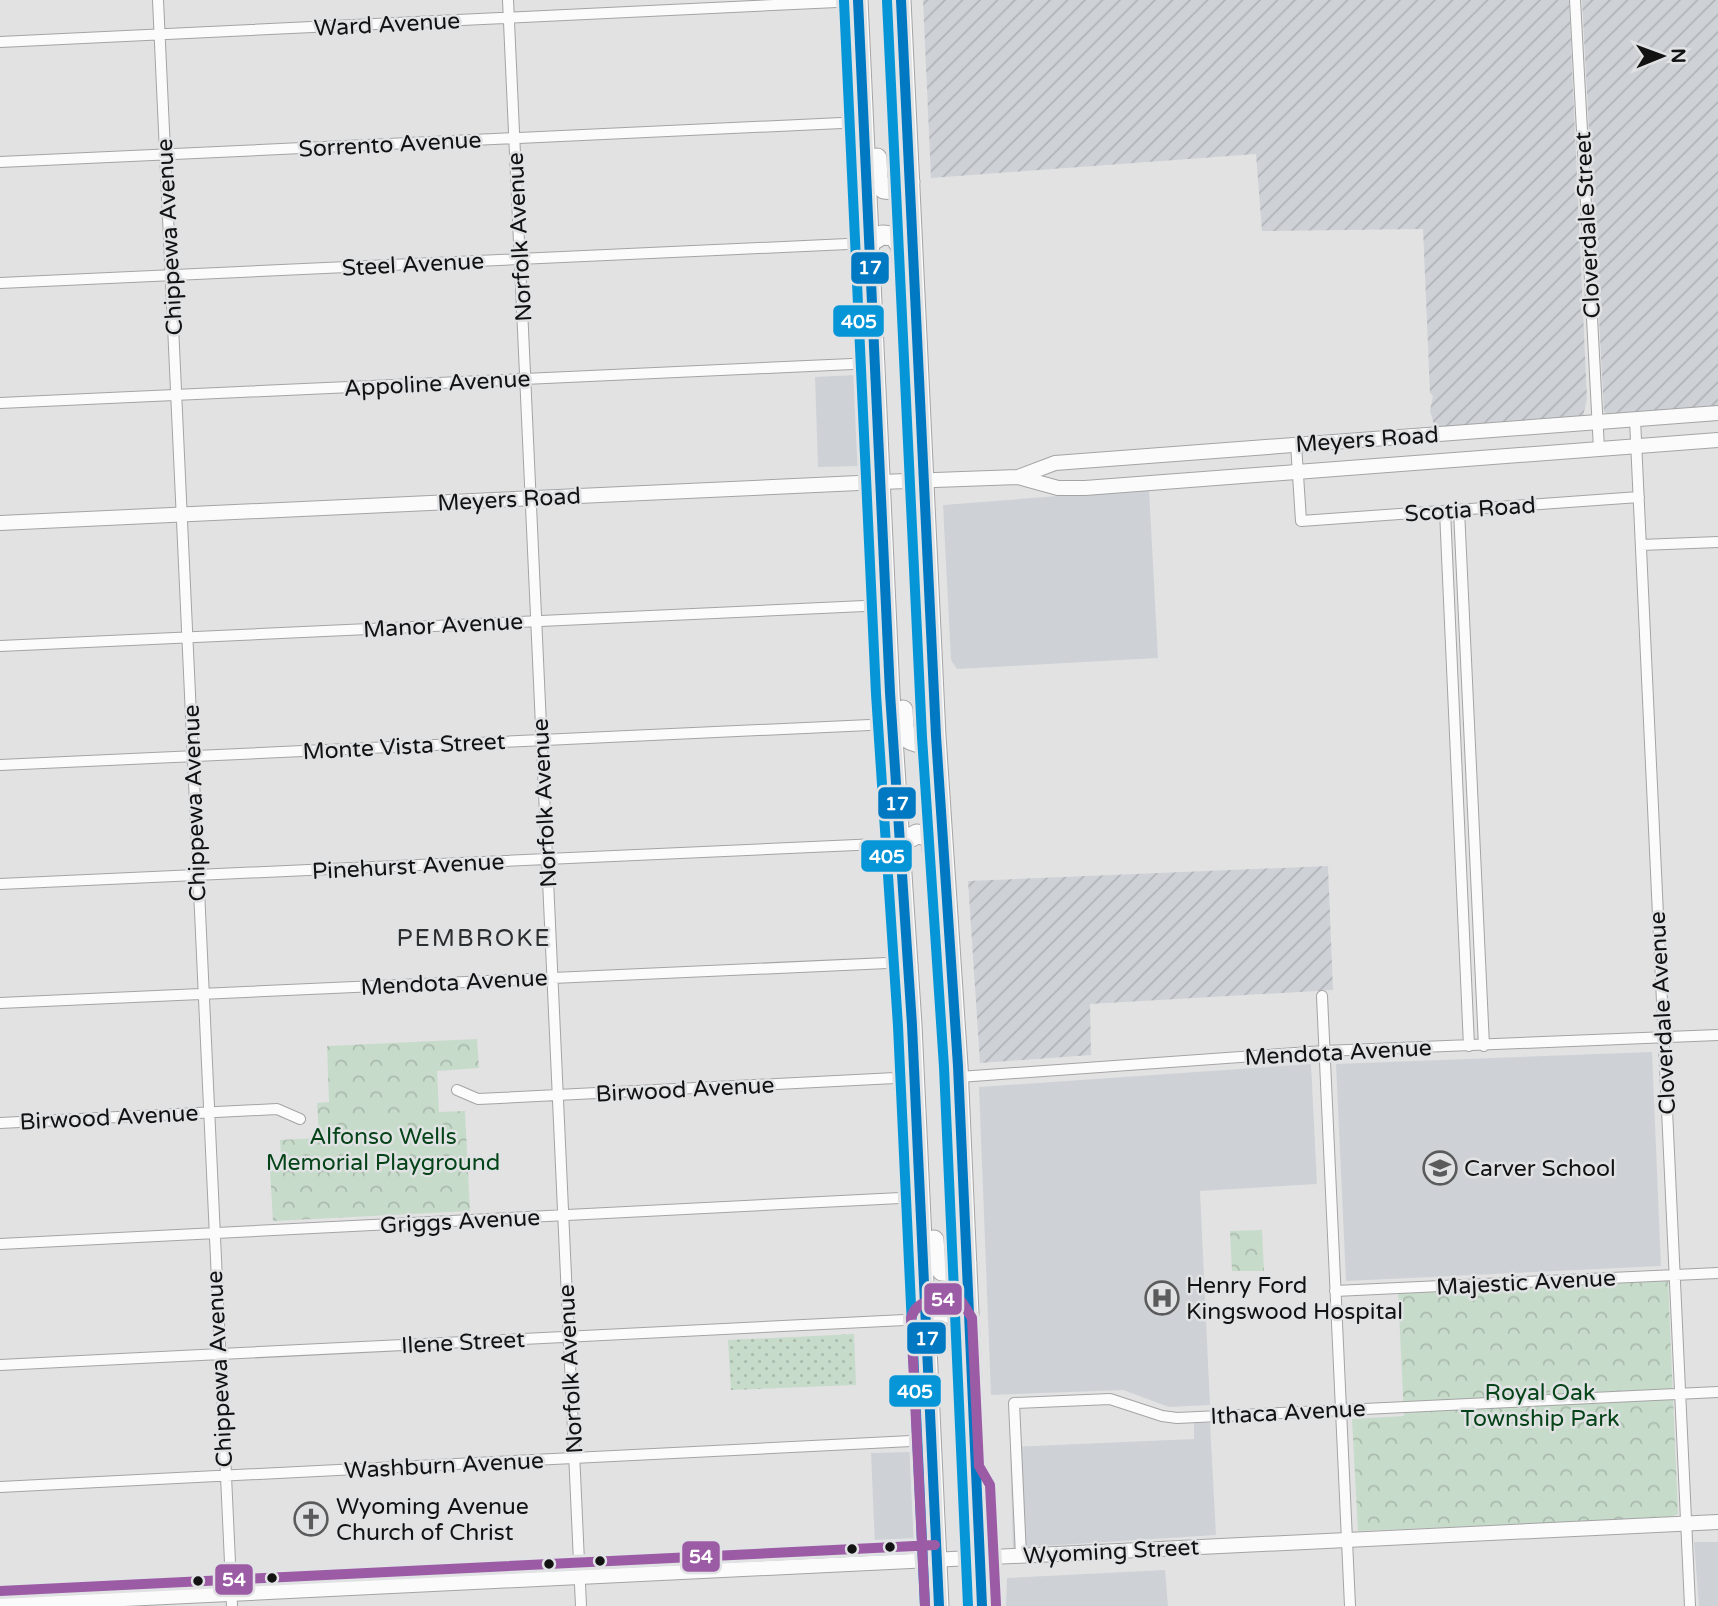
<svg xmlns="http://www.w3.org/2000/svg" width="1718" height="1606" font-family="'Varela Round',sans-serif">
<style>
.built{fill:#ced2d6}
.industrial{fill:url(#industrial-furrows)}
.grass{fill:url(#grass-dots)}
.park{fill:url(#park-crowns)}
.pitch{fill:#c7dbca}
.lines{fill:none;stroke-linecap:round;stroke-linejoin:round}
.street-casing{stroke:#a4a4a5;stroke-width:12}
.secondary-casing{stroke:#a4a4a5;stroke-width:16}
.highway-casing{stroke:#a4a4a5;stroke-width:21}
.street{stroke:#fbfbfb;stroke-width:10}
.secondary{stroke:#fbfbfb;stroke-width:14}
.highway{stroke:#fbfbfb;stroke-width:19}
.bus-1-casing{stroke:#e1e2e4;stroke-width:16}
.bus-2-casing{stroke:#e1e2e4;stroke-width:16}
.bus-3-casing{stroke:#e1e2e4;stroke-width:16}
.bus-1{stroke:#0079c2;stroke-width:10}
.bus-2{stroke:#0696d7;stroke-width:10}
.bus-3{stroke:#9b5ba5;stroke-width:10}
.bus-dot{fill:#121213;stroke:#e1e2e4;stroke-width:2.5}
.labels{text-anchor:middle;stroke-width:5;stroke-linejoin:round;paint-order:stroke}
.street-label{font-size:23px;fill:#121213;stroke:#e1e2e4}
.park-label{font-size:23px;fill:#054318;stroke:#e1e2e4}
.poi-label{font-size:23px;fill:#121213;stroke:#e1e2e4;text-anchor:start}
.neighbourhood-label{font-size:24px;letter-spacing:2px;fill:#2d2e2f;stroke:#e1e2e4}
.line-badge{stroke:#e1e2e4;stroke-width:2.5}
.badge-label{font-size:19px;text-anchor:middle;font-weight:bold;fill:#fff}
</style>
<defs>
<pattern id="industrial-furrows" width="10" height="10" patternUnits="userSpaceOnUse" patternTransform="scale(1.75)"><rect width="10" height="10" fill="#ced2d6"/><path d="M-1 1l2-2M0 10L10 0M9 11l2-2" fill="none" stroke="#b0b3b7"/></pattern>
<pattern id="grass-dots" width="8" height="8" patternUnits="userSpaceOnUse" patternTransform="scale(1.75)"><rect width="8" height="8" fill="#c7dbca"/><path d="M2 2h.1M6 6h.1" fill="none" stroke="#aabbad" stroke-width="1.8" stroke-linecap="round"/></pattern>
<pattern id="park-crowns" width="20" height="18" patternUnits="userSpaceOnUse" patternTransform="scale(1.75)"><rect width="20" height="18" fill="#c7dbca"/><path d="M2 6a3 3 0 1 1 6 0M12 15a3 3 0 1 1 6 0" fill="none" stroke="#aabbad"/></pattern>
</defs>
<rect width="100%" height="100%" fill="#e2e2e3"/>
<path class="built" d="M855,375l4,91 -41,1 -3,-90z
M1149,489l9,169 -201,11 -6,-9 -8,-155z
M1652,1052l9,214 -315,15 -10,-217z
M1311,1064l6,120 -117,7 10,214 -41,2 -46,-17 -132,5 -12,-308z
M1194,1423h16l6,112 -203,13 -3,-101 184,-8z
M911,1452l5,94 -41,2 -4,-95z
M1694,1542h24v64h-19z
M1165,1570l3,36h-162l1,-28z"/>
<path class="industrial" d="M923,0h646l18,399 -4,17 -148,12 -5,-17 3,-15 -3,-3 -7,-164 -161,2 -6,-77 -325,24z
M1582,0h136v408l-108,7 -6,-3z
M1328,866l5,124 -243,14 1,51 -111,8 -12,-182z"/>
<path class="grass" d="M854,1334l2,51 -125,5 -3,-50z"/>
<path class="park" d="M477,1039l2,29 -42,3 2,41 26,-1 5,100 -197,10 -3,-50 12,-1 -2,-30 39,-2 -2,-35 12,-1 -2,-56z
M1262,1230l2,41h-32l-2,-40z
M1668,1281l10,233 -10,4 -310,13 -6,-112 52,-3 -6,-123z"/>
<path class="pitch" d="M407,1112l3,49 -49,3 -2,-49z"/>
<g class="lines">
<defs>
<path id="street" d="M158,0l74,1606
M508,0l73,1606
M1575,0l24,449
M0,42l858,-41
M0,162l863,-40
M0,283l869,-40
M0,403l874,-40
M1635,419l55,1187
M1296,444l5,77 338,-24
M1459,510l25,536
M1445,511l24,535
M1641,545l77,-3
M0,646l886,-41
M0,765l891,-41
M0,884l900,-41
M1322,996l28,610
M0,1003l909,-41
M959,1077l365,-26 394,-16
M457,1090l21,9 437,-22
M0,1123l277,-14 23,10
M0,1244l920,-47
M1335,1291l383,-18
M0,1365l925,-46
M0,1487l931,-47
M1021,1556l-7,-153 96,-4 52,17 15,2 541,-26"/>
<path id="secondary" d="M1018,477l37,-14 663,-50
M0,523l880,-41 138,-5 40,11h27l633,-48
M0,1605l1718,-83"/>
<path id="highway" d="M858,0l32,693 22,332 27,581
M901,0l35,736 22,330 24,540
M877,158l1,22 6,9 10,1 16,-8
M869,243l13,-8 12,1 7,11 2,22
M903,710l1,19 6,11 9,3 17,-7
M900,843l17,-9 10,2 4,5 3,25
M934,1240l2,22 6,9 11,1 14,-8
M925,1319c12,-5 22,-11 32,-1l2,23"/>
</defs>
<use href="#street" class="street-casing"/>
<use href="#secondary" class="secondary-casing"/>
<use href="#highway" class="highway-casing"/>
<use href="#street" class="street"/>
<use href="#secondary" class="secondary"/>
<use href="#highway" class="highway"/>
<defs>
<path id="bus-1" d="M858,0l32,693 22,332 27,581
M901,0l35,736 22,330 24,540"/>
<path id="bus-2" d="M844,1l32,693 22,332 27,580
M887,1l35,736 22,330 24,539"/>
<path id="bus-3" d="M0,1591l935,-46
M925,1606l-14,-288c5,-20 34,-22 51,-16l10,16 7,148 11,19 6,120"/>
</defs>
<use href="#bus-1" class="bus-1-casing"/>
<use href="#bus-2" class="bus-2-casing"/>
<use href="#bus-3" class="bus-3-casing"/>
<use href="#bus-1" class="bus-1"/>
<use href="#bus-2" class="bus-2"/>
<use href="#bus-3" class="bus-3"/>
</g>
<defs>
<symbol id="school-ring" viewBox="-11 -11 22 22"><circle r="9.5" fill="#e1e2e4" stroke="#5b5b5c" stroke-width="1.5"/><path d="M0-5L7-2L0 1L-7-2ZM-4 1L0 2.5L4 1V4Q0 6-4 4Z" fill="#5b5b5c"/></symbol>
<symbol id="hospital-ring" viewBox="-11 -11 22 22"><circle r="9.5" fill="#e1e2e4" stroke="#5b5b5c" stroke-width="1.5"/><path d="M-5-5h3v3.5h4V-5h3V5h-3V1.5h-4V5h-3Z" fill="#5b5b5c"/></symbol>
<symbol id="church-ring" viewBox="-11 -11 22 22"><circle r="9.5" fill="#e1e2e4" stroke="#5b5b5c" stroke-width="1.5"/><path d="M-1.2-6h2.4v3.5h3.3v2.4h-3.3V6h-2.4V-.1h-3.3v-2.4h3.3Z" fill="#5b5b5c"/></symbol>
</defs>
<g fill-rule="evenodd">
<use href="#school-ring" x="1421" y="1149" width="38" height="38"/>
<use href="#hospital-ring" x="1143" y="1279" width="38" height="38"/>
<use href="#church-ring" x="292" y="1500" width="38" height="38"/>
</g>
<g class="bus-dot">
<circle cx="890" cy="1547" r="6"/>
<circle cx="852" cy="1549" r="6"/>
<circle cx="600" cy="1561" r="6"/>
<circle cx="549" cy="1564" r="6"/>
<circle cx="272" cy="1578" r="6"/>
<circle cx="198" cy="1581" r="6"/>
</g>
<g class="labels">
<g class="street-label">
<text transform="translate(387 24) rotate(-3)" y="8">Ward Avenue</text>
<text transform="translate(390 144) rotate(-3)" y="8">Sorrento Avenue</text>
<text transform="translate(1587 225) rotate(-93)" y="8">Cloverdale Street</text>
<text transform="translate(169 237) rotate(-93)" y="8">Chippewa Avenue</text>
<text transform="translate(519 237) rotate(-93)" y="8">Norfolk Avenue</text>
<text transform="translate(413 264) rotate(-3)" y="8">Steel Avenue</text>
<text transform="translate(437 383) rotate(-3)" y="8">Appoline Avenue</text>
<text transform="translate(1367 439) rotate(-4)" y="8">Meyers Road</text>
<text transform="translate(509 499) rotate(-3)" y="8">Meyers Road</text>
<text transform="translate(1470 509) rotate(-4)" y="8">Scotia Road</text>
<text transform="translate(443 625) rotate(-3)" y="8">Manor Avenue</text>
<text transform="translate(404 746) rotate(-3)" y="8">Monte Vista Street</text>
<text transform="translate(194 803) rotate(-92)" y="8">Chippewa Avenue</text>
<text transform="translate(544 803) rotate(-93)" y="8">Norfolk Avenue</text>
<text transform="translate(408 866) rotate(-3)" y="8">Pinehurst Avenue</text>
<text transform="translate(454 982) rotate(-3)" y="8">Mendota Avenue</text>
<text transform="translate(1662 1013) rotate(-93)" y="8">Cloverdale Avenue</text>
<text transform="translate(1338 1052) rotate(-3)" y="8">Mendota Avenue</text>
<text transform="translate(685 1089) rotate(-3)" y="8">Birwood Avenue</text>
<text transform="translate(109 1117) rotate(-3)" y="8">Birwood Avenue</text>
<text transform="translate(460 1221) rotate(-3)" y="8">Griggs Avenue</text>
<text transform="translate(1526 1282) rotate(-3)" y="8">Majestic Avenue</text>
<text transform="translate(463 1342) rotate(-3)" y="8">Ilene Street</text>
<text transform="translate(219 1369) rotate(-93)" y="8">Chippewa Avenue</text>
<text transform="translate(570 1369) rotate(-93)" y="8">Norfolk Avenue</text>
<text transform="translate(1288 1412) rotate(-3)" y="8">Ithaca Avenue</text>
<text transform="translate(444 1465) rotate(-3)" y="8">Washburn Avenue</text>
<text transform="translate(1111 1551) rotate(-3)" y="8">Wyoming Street</text>
</g>
<g class="park-label">
<text x="383" y="1144">Alfonso Wells<tspan x="383" dy="26">Memorial Playground</tspan></text>
<text x="1540" y="1400">Royal Oak<tspan x="1540" dy="26">Township Park</tspan></text>
</g>
<g class="poi-label">
<text x="1464" y="1176">Carver School</text>
<text x="1186" y="1293">Henry Ford<tspan x="1186" dy="26">Kingswood Hospital</tspan></text>
<text x="336" y="1514">Wyoming Avenue<tspan x="336" dy="26">Church of Christ</tspan></text>
</g>
<g class="neighbourhood-label">
<text x="474" y="946">PEMBROKE</text>
</g>
</g>
<g class="line-badge">
<rect x="850" y="251" width="40" height="34" rx="7" fill="#0079c2"/>
<rect x="832" y="304" width="53" height="34" rx="7" fill="#0696d7"/>
<rect x="877" y="786" width="40" height="34" rx="7" fill="#0079c2"/>
<rect x="860" y="839" width="53" height="34" rx="7" fill="#0696d7"/>
<rect x="923" y="1282" width="40" height="34" rx="7" fill="#9b5ba5"/>
<rect x="906" y="1321" width="41" height="34" rx="7" fill="#0079c2"/>
<rect x="888" y="1374" width="54" height="34" rx="7" fill="#0696d7"/>
<rect x="681" y="1540" width="40" height="33" rx="7" fill="#9b5ba5"/>
<rect x="214" y="1563" width="40" height="33" rx="7" fill="#9b5ba5"/>
</g>
<g class="badge-label">
<text x="870" y="274">17</text>
<text x="859" y="328">405</text>
<text x="897" y="810">17</text>
<text x="887" y="863">405</text>
<text x="943" y="1306">54</text>
<text x="927" y="1345">17</text>
<text x="915" y="1398">405</text>
<text x="701" y="1563">54</text>
<text x="234" y="1586">54</text>
</g>
<g transform="translate(1662 56) rotate(89)" stroke="#e1e2e4" stroke-width="5" paint-order="stroke">
<path d="M0-5L12 26L0 18L-12 26Z" fill="#121213"/>
<text y="-10" font-size="19" font-weight="bold" text-anchor="middle" fill="#121213">N</text>
</g>
</svg>
